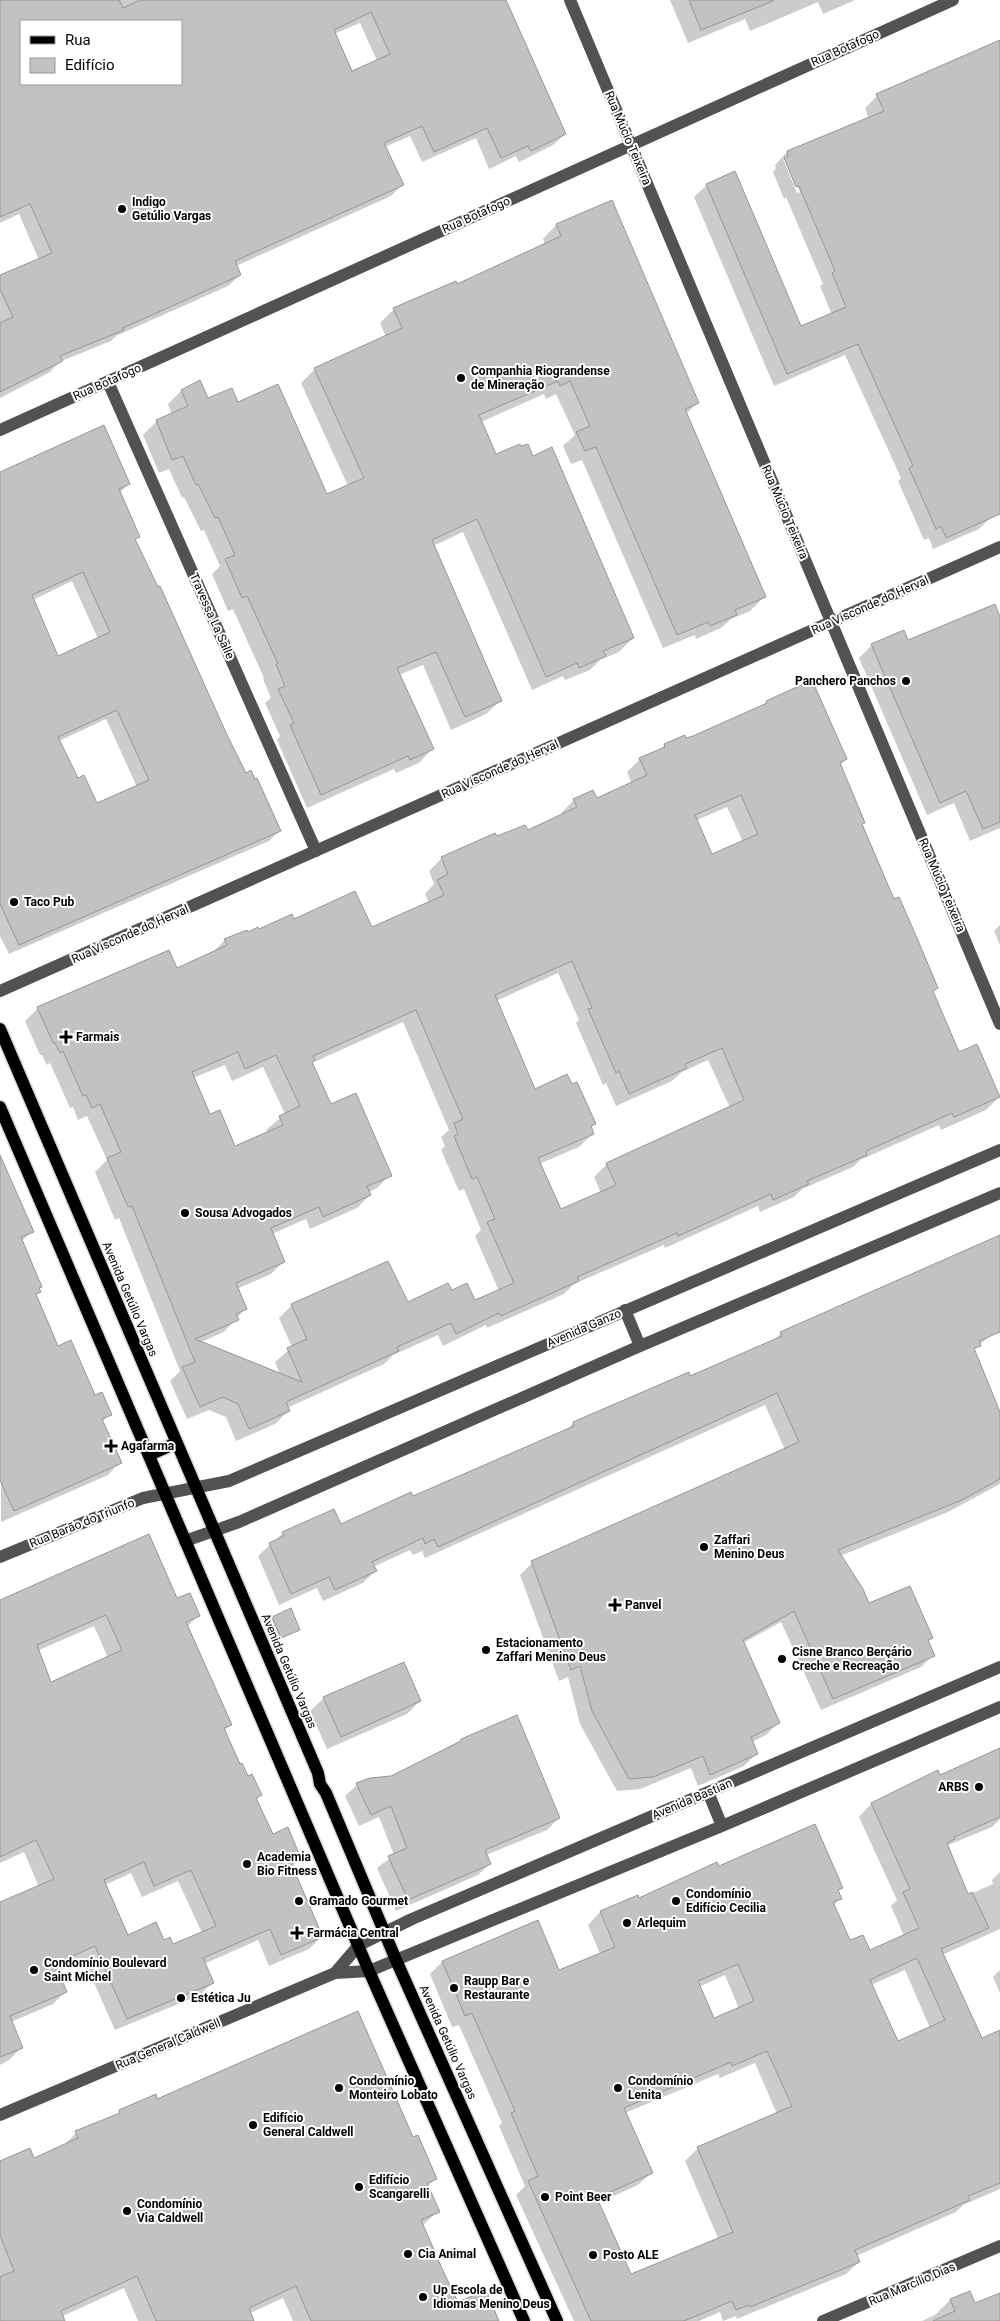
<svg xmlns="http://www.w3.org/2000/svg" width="1000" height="2321" font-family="Roboto,sans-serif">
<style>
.shadow{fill:#0003;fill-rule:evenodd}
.building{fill:#c2c2c2;stroke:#969696;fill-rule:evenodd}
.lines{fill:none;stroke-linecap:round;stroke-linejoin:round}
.major-casing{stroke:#dbdbdb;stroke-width:15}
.minor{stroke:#525252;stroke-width:12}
.major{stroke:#000;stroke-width:12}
.poi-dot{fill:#000;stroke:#fff;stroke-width:2}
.labels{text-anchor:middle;stroke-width:4;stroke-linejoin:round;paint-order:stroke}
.street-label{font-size:12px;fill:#000;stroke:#fff}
.poi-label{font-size:12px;font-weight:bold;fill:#000;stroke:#fff;text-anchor:start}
</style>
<rect width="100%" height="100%" fill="#fff"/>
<path class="shadow" d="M17,0h488l60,134 -12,11 -34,17 -3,-6 -27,13 -13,-31 -54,24 -12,-26 -25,11 17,38 -11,11 -155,70 4,9 -12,11 -112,50 -5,5 -52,21 -9,10 -50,26v-122l39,-16 -20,-46 -19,9v-212zM21,21h160v63h-160zM360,23l17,38 -25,12 -18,-39z
M670,0h185l-32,14 -5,-12 -68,29 -5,-12 -57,24z
M1000,54v449l-9,14 -12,12 -46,20 -4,-11 -5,2 -26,-59 3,-3 -56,-123 -71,31 -80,-189 13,-12 93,143 32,-13 -12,-29 3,-2 -37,-87 -2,2 -11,-27 3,-4 -1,-3 12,-13 82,-33 -4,-11 12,-12zM783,159h3l14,33 -3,1z
M612,202l86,200 -12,12 78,183 -14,14 -19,8 -10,9 -25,11 -1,-4 -32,13 -81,-188 -11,4 -8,-18 12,-11 -19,-41 -10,5 -2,-5 -63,28 15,33 37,3 100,180 -14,14 -19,8 -10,10 -25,10 -2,-4 -31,14 -69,-158 -30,14 67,155 -14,13 -35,16 -28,-65 -24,10 33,74 -13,14 -23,10 -2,-4 -87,39 -30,-68 3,-4 -15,-33 6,-5 -8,-19 1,-1 -31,-69 -5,2 -16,-37 8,-8 -16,-36 -3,1 -17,-34 -2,1 -13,-29 -10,4 -16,-38 14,-14 15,-6 -4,-11 13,-13 26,9 30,4 90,92 21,-10 -47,-103 14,-14 71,-32 -6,-14 14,-14 63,-23 88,-42 -2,-5 13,-14z
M0,474l129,10 -10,9 19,44 -3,3 92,198 18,37 34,56 -10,10 -260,113 -9,-18zM72,581l26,58 -40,18 -25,-57zM106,719l31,68 -41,18 -19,-25 -18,-39z
M1000,618v210l-30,13 -16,-38 -27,12 -68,-157 13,-13 36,-3z
M767,702l79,57 -6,6 21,60 32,76 44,87 -5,5 27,60 40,44 -13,13 -45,20 -2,-5 -79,35 -7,7 -51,22 -8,8 -34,15 -2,-6 -93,42 -1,-3 -90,39 -10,10 -77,34 -1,-3 -43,21 -5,-11 -45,20 -9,9 -97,44 1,3 -13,13 -39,17 -10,-24 -17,-7 -22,9 -17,-38 10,-10 -61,-153 -4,2 -20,-48 12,-12 -20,-44 -9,4 -5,-13 -3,1 -20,-45 -3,2 -5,-10h-2l-15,-34 13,-13 138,-38 36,-17 13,-13 68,-20 78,9 58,-26 -4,-9 9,-10 -5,-13 13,-13 53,-23 1,3 31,-6 35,-17 -1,-2 13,-13h22l36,-16 -5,-12 13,-13 18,-8 7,-6 21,-5 75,-33zM727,807l16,35 -31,13 -15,-35zM558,973l21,47 -3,3 27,62 3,-2 10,23 56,-25 10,-9 26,-12 22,48 -123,56 -13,13 7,16 -41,18 -21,-47 40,-17 13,-13 -2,-6 4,-4 -60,-34 -38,-89zM403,1022l46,108 -8,7 4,9 -4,4 18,41 5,-2 17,41 -6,6 24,55 -25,11 -22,-10 -45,12 -115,1 -13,13 13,29 -17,15 5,12 -79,-32 23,-10 21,-23 -8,-20 34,-15 13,-13 -12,-27 34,-15 4,10 47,-21 13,-13 -1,-3 8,-4 13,-13 -60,-70 -18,-42zM225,1065l7,16 31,-14 22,47 -19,16 2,3 -33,14 -26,-31 -16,-38z
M1000,925v20l-6,-14z
M0,1175l32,56 -11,11 20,45 -5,9 21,52 53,66 -8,8 18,40 -12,13 -107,47z
M1000,1236v49l-8,49 -18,16 26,65v69l-52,28 -108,44 29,49 63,33 -4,4 5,13 -12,12 -100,43 -40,-88 -38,21 35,80 -12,12 -14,7 4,12 -12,12 -46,20 -7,-18 -51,21 -23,2 -37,-67 -12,-47 -9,4 -39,-106 12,-12 253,-113 -20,-45 -340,153 -3,-7 -9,4 -3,-5 -37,17 2,4 -12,12 -40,18 -6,-13 -38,17 -21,-49 25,-23 57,-7 73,-28 153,-67 7,-8 199,-81 9,-9z
M177,1600l21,16 -11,11 44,98 -7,6 15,35 22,29 -5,5 16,35 28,23 -8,9 29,70 -12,12 -40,17 -11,-26 -54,24 8,19 -12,12 -85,35 -32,-72 -27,12 9,22 -12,12 -42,18 11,25 -13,13 -9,5v-162l39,-16 -15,-35 -24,11v-256zM94,1626l14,32 -58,25 -13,-32zM131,1873l11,24 36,-16 24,52 -30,13 -9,-5 -35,-4 -23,-52z
M273,1618l26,11 -22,12 -8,-19z
M324,1698l96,3 -13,13 -80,35 -17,-38z
M461,1740l98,78 -12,12 -61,25 4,9 -12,11 -82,36 -19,-43 17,-13 -15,-38 -20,9 -14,-30 12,-11 35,-8z
M1000,1751v68l-8,8 -46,19 22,49 25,-11 -1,-4 8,-8v57l-58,26 39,85 19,-9v158l-37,16 -7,7 -100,44 3,6 -13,12 -109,45 -1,-3 -13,5 -3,-9 -21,9h-125l-58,-126 9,-9 -26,-60 3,-3 -43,-98 -7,2 -22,-53 12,-12 116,10 42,-18 -12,-29 12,-13 37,-16 1,4 80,-32 123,20 -4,4 4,6 -8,8 16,36 20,10 35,-16 -13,-30 6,-6 -38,-83 12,-13 66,-32 2,5zM905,1970l25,58 -33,15 -26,-58zM725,1975l14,34 -26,11 -14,-33zM755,2063l22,51 -79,34 -13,13 33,77 -88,38 -32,-73 40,-18 13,-12 -26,-60 93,-39 2,4z
M1000,1970v23l-7,-16z
M157,2100l256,39 22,40 -8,8 11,24 -16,15 35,78 41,17h-205l-10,-23 -33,15 3,8h-115l-14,-33 -72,33h-52v-158l33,-4 30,-13 13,-13 38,-16 6,-6z
M969,2293l5,12 26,-11v27h-78l13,-6 15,-15z"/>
<path class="building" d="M0,0h119l4,8 17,-8h366l60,134 -35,17 -3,-5 -27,12 -14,-30 -53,24 -12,-26 -38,17 20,42 -169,76 6,14 -118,53 1,2 -64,26 3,5 -63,31v-69l13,-6 -13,-28v-14l52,-22 -22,-49 -30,13zM371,12l19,42 -38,17 -18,-41zM21,21h160v63h-160z
M689,0h84v1l-72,29z
M1000,40v474l-54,24 -5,-12 -5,3 -27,-61 4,-2 -55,-122 -71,30 -81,-190 29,-13 66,155 45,-19 -14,-34 3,-2 -36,-85 -3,1 -12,-29 4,-2 -1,-5 97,-40 -8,-17z
M612,200l87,203 -14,6 81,188 -31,13 2,5 -27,11 -2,-4 -31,13 -81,-188 -11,4 -9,-19 14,-6 -20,-45 -10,5 -2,-5 -79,34 17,39 24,-10 1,2 7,-2 5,12 19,-9 82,191 -31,13 3,5 -27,12 -2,-5 -31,14 -69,-158 -45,21 70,161 -37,16 -29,-65 -39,16 37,81 -24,11 -2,-4 -87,39 -31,-70 4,-2 -16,-34 7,-3 -9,-22h2l-31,-68 -5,2 -17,-39 10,-4 -17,-38 -3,1 -17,-34 -2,1 -13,-29 -11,4 -16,-40 32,-14 -7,-16 19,-10 8,18 24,-10 6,14 40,-18 49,110 37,-16 -50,-110 88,-40 -9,-20 63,-27 1,3 104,-48 -5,-12z
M104,425l26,59 -11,5 21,48 -5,2 23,48 2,-1 68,151 18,36 5,-3 4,9 2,-1 24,53 -262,114 -19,-41v-432zM83,572l27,60 -52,24 -26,-61zM117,710l32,70 -52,23 -13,-28 -6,3 -20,-41z
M995,604l5,13v205l-17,7 -17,-38 -26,12 -69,-159 33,-14 4,10z
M812,680l35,79 -7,4 21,50 4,10 -3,1 32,75 5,-2 18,41 21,50 -5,3 26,61 18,-8 23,53 -46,20 -2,-4 -86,38 1,4 -60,26 2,3 -36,16 -2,-6 -93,42 -1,-3 -100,44 2,4 -78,35 -2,-3 -43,21 -5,-11 -54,24 2,4 -113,51 4,9 -41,18 -11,-25 -15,-7 -23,10 -18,-40 13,-5 -63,-156 -4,1 -21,-49 14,-6 -21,-48 -8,4 -6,-13 -3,1 -20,-45 -3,2 -5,-10h-2l-16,-36 132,-57 8,18 50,-23 -3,-6 23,-9 1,2 10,-5 1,2 33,-15 2,5 61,-28 17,36 72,-32 -7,-15 11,-6 -7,-17 54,-24 2,3 28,-11 3,5 49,-23 -4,-8 20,-9 4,8 50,-23 -8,-17 26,-11 -1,-3 21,-9 1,3 7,-2 74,-33 -1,-2zM741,795l17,39 -46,20 -17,-39zM572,961l20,47 -4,1 28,64 3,-2 10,23 58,-26 -2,-4 37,-16 22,52 -138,63 10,22 -55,24 -23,-51 56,-24 -3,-8 5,-2 -19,-42 -5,2 -5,-10 -32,15 -40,-94zM416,1010l47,109 -9,4 4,11 -4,2 18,43 5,-2 18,42 -8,3 27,61 -39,17 -8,-17 -15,7 -4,-7 -40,19 -20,-41 -97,43 16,35 -20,9 15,34 -107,-43 44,-19 -3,-6 11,-5 -11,-26 49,-21 -14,-34 48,-21 4,10 48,-22 -4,-9 25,-10 -36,-83 -25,11 -19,-42 3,-2 -2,-4zM238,1052l7,17 31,-14 24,51 -21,10 4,9 -48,21 -15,-36 -10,4 -18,-42z
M0,1155l34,77 -13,5 21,50 -3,1 2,4 -5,2 22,52 13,-6 24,55 7,-3 10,23 -10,4 20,44 -108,48 -14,-31z
M1000,1235v97l-21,9 2,5 -7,2 26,64v67l-38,21 -124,50 25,39 6,14 41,-17 23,52 -5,2 7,16 -102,43 -39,-88 -51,29 37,83 -29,14 7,17 -48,21 -7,-19 -50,21 -24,2 -37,-68 -12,-45 -9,4 -40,-109 268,-119 -22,-49 -339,154 -4,-8 -9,5 -2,-6 -51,24 5,9 -42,19 -6,-13 -38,17 -22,-51 15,-7 -2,-4 52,-23 7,15 70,-32 2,4 161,-70 -1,-4 116,-50 1,4 92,-40 -2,-4z
M149,1534l28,64 13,-5 10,23 -14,6 46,103 -8,3 16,36 2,-1 6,13 4,-2 10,21 -6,3 17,36 15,-7 13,32 -10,4 32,74 -42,18 -11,-26 -67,29 11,25 -87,36 -32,-73 -40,18 12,28 -57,24 13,32 -23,9v-155l54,-23 -18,-39 -36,17v-257zM106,1615l16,35 -71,32 -14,-37zM144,1862l10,24 37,-16 25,56 -43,18 -3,-7 -6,3 -8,-18 -28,13 -24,-55z
M291,1608l9,22 -19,8 -9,-21z
M404,1662l17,39 -80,36 -18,-40z
M517,1715l43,103 -75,32 6,14 -83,36 -20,-44 19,-8 -16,-42 -20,9 -15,-32 14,-5 21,-2 70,-35v-2z
M1000,1748v69l-46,20 1,2 -8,4 21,51 4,-2 17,36 -48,21 41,89 18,-8v153l-32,13 2,4 -115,50 5,12 -110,45 -1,-2 -13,5 -4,-9 -48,20h-93l-63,-140 10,-5 -27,-63 4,-2 -43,-98 -7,3 -23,-55 96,-41 21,50 56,-23 -15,-36 38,-16 1,3 78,-36 2,4 96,-42 28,64 -5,2 4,9 -9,3 17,38 13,-5 7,15 49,-22 -16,-36 7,-3 -39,-86 67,-33 2,5zM917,1958l28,62 -47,21 -28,-61zM738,1964l16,37 -40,17 -16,-37zM767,2051l25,55 -95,41 36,85 -102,42 -34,-76 56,-25 -29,-65 107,-46 1,4z
M358,2011l55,126 5,-2 19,44 -10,4 13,29 -19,8 23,53 14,29 28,-12 13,31h-188l-15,-35 -47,22 5,13h-98l-19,-45 -76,35 4,10h-65v-44l14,-6 -14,-36v-74l30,-13 4,10 44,-20 -3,-7 45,-18 -1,-3 37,-16 1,5z
M970,2291l5,12 25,-10v28h-67l22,-10 -5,-12z"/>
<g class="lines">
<defs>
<path id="major" d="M0,1029l318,744 2,11 6,9 70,167 161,361
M0,1107l369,864 155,350
M149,1455l27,-12"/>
</defs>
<use href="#major" class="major-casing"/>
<path class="minor" d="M570,0l430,1024
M108,382l208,469
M0,430l953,-430
M0,991l1000,-444
M625,1310l15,36
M185,1541l54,-19 401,-176 360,-153
M0,1557l143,-59 86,-17 771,-331
M708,1792l14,34
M335,1973l24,-28 53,-26 588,-252
M0,2115l335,-142 34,-2 353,-145 278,-119
M823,2321l177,-75"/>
<use href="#major" class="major"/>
</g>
<g class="poi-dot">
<circle cx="122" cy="209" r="5"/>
<circle cx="461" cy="378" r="5"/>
<circle cx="906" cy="681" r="5"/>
<circle cx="14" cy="902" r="5"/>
<path d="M63.5 1029.5h5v5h5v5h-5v5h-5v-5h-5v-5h5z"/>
<circle cx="185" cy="1213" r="5"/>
<path d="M108.5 1438.5h5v5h5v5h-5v5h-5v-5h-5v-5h5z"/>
<circle cx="704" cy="1547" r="5"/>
<path d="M612.5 1597.5h5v5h5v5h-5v5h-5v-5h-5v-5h5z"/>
<circle cx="486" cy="1650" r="5"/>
<circle cx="782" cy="1659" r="5"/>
<circle cx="979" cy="1787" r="5"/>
<circle cx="247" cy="1864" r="5"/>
<circle cx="299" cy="1901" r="5"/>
<circle cx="676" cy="1901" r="5"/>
<circle cx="627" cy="1923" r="5"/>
<path d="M294.5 1925.5h5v5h5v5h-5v5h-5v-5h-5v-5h5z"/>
<circle cx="34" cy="1970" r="5"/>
<circle cx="454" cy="1988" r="5"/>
<circle cx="181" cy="1998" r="5"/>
<circle cx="339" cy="2088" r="5"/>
<circle cx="618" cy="2088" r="5"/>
<circle cx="253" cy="2125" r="5"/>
<circle cx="359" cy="2187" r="5"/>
<circle cx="545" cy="2197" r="5"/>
<circle cx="127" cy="2211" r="5"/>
<circle cx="408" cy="2254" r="5"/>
<circle cx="593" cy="2255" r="5"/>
<circle cx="423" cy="2297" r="5"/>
</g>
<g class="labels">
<g class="street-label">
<text transform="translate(845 48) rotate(-24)" y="4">Rua Botafogo</text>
<text transform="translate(628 138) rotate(67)" y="4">Rua Múcio Teixeira</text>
<text transform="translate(476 215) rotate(-24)" y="4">Rua Botafogo</text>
<text transform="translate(107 382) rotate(-24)" y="4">Rua Botafogo</text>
<text transform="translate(785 512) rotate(67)" y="4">Rua Múcio Teixeira</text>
<text transform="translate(870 605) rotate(-24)" y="4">Rua Visconde do Herval</text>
<text transform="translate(212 616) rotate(66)" y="4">Travessa La Salle</text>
<text transform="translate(500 769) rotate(-24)" y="4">Rua Visconde do Herval</text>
<text transform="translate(942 885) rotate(67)" y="4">Rua Múcio Teixeira</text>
<text transform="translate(130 934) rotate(-24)" y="4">Rua Visconde do Herval</text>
<text transform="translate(130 1299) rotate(67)" y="4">Avenida Getúlio Vargas</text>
<text transform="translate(584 1328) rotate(-23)" y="4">Avenida Ganzo</text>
<text transform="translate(82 1523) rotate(-22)" y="4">Rua Barão do Triunfo</text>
<text transform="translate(289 1671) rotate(67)" y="4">Avenida Getúlio Vargas</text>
<text transform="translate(692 1799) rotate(-23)" y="4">Avenida Bastian</text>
<text transform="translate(448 2042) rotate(66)" y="4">Avenida Getúlio Vargas</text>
<text transform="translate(168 2044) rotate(-23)" y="4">Rua General Caldwell</text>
<text transform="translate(912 2284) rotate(-23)" y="4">Rua Marcílio Dias</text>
</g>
<g class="poi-label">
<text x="132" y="206">Indigo<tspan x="132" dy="14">Getúlio Vargas</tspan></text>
<text x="471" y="375">Companhia Riograndense<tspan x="471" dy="14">de Mineração</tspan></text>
<text x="896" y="685" text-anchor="end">Panchero Panchos</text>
<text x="24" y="906">Taco Pub</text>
<text x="76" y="1041">Farmais</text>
<text x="195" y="1217">Sousa Advogados</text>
<text x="121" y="1450">Agafarma</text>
<text x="714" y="1544">Zaffari<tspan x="714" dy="14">Menino Deus</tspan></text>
<text x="625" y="1609">Panvel</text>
<text x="496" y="1647">Estacionamento<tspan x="496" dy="14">Zaffari Menino Deus</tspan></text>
<text x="792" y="1656">Cisne Branco Berçário<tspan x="792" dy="14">Creche e Recreação</tspan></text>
<text x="969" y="1791" text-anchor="end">ARBS</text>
<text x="257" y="1861">Academia<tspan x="257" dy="14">Bio Fitness</tspan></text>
<text x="686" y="1898">Condomínio<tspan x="686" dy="14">Edifício Cecilia</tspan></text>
<text x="309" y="1905">Gramado Gourmet</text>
<text x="637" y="1927">Arlequim</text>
<text x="307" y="1937">Farmácia Central</text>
<text x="44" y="1967">Condomínio Boulevard<tspan x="44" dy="14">Saint Michel</tspan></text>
<text x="464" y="1985">Raupp Bar e<tspan x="464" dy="14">Restaurante</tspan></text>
<text x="191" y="2002">Estética Ju</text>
<text x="349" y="2085">Condomínio<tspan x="349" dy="14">Monteiro Lobato</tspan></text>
<text x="628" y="2085">Condomínio<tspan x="628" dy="14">Lenita</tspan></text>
<text x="263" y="2122">Edifício<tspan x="263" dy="14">General Caldwell</tspan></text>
<text x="369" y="2184">Edifício<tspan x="369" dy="14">Scangarelli</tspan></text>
<text x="555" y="2201">Point Beer</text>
<text x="137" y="2208">Condomínio<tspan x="137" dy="14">Via Caldwell</tspan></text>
<text x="418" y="2258">Cia Animal</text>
<text x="603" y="2259">Posto ALE</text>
<text x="433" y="2294">Up Escola de<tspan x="433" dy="14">Idiomas Menino Deus</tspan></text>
</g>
</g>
<rect x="20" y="20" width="162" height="65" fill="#ffffff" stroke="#999999"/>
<rect x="30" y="36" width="25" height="8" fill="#000000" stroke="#999999"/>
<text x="65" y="45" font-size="15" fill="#000000">Rua</text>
<rect x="30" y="58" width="25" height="15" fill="#c2c2c2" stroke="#999999"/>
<text x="65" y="70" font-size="15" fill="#000000">Edifício</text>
</svg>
